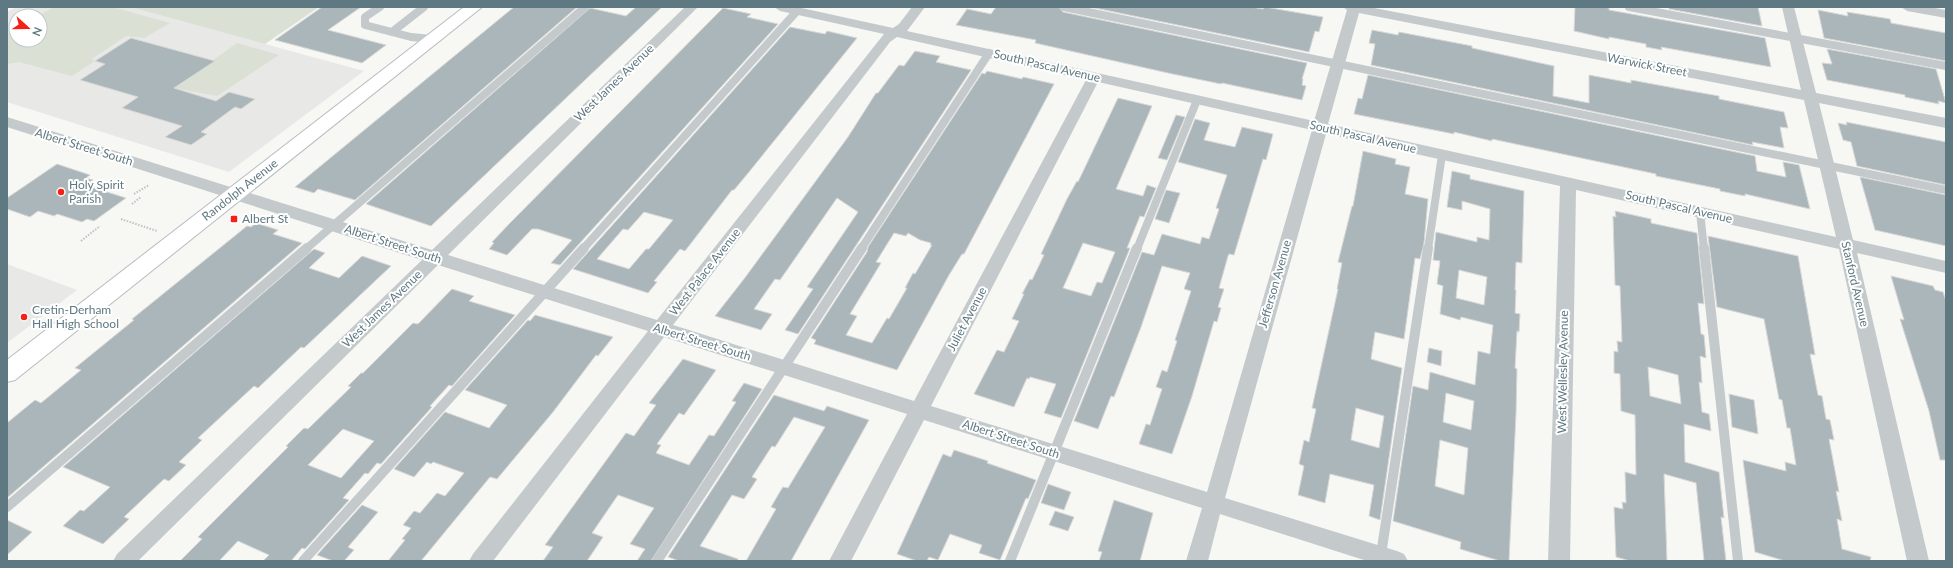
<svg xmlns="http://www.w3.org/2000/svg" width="1953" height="568" font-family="Lato,sans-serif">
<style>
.built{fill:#e8e8e7;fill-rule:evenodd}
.green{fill:#dae0d4}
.building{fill:#aab6ba;stroke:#d9d8d6;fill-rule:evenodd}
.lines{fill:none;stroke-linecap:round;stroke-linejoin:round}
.secondary-casing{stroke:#b6bec1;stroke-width:2}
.path{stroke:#bfc3c4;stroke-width:2;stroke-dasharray:1.5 1.5;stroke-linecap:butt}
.lane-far1{stroke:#c4cacc;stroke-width:8}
.lane{stroke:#c4cacc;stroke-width:10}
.street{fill:#c4cacc;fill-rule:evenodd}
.secondary{fill:#fff;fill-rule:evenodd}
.poi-dot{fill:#f52116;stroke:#fff;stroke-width:1.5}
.labels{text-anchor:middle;stroke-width:4;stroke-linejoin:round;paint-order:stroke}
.street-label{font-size:12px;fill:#5f7982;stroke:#fff}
.poi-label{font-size:12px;fill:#5f7982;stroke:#fff;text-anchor:start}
</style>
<rect width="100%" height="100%" fill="#f7f7f4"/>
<path class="built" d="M17,7h113l234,64 -135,101 -222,-70v-90zM16,16h24v24h-24z
M7,264l70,26 -70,53z"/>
<path class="green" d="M54,7h58l58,16 -26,15 -18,-2 -34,23 3,2 -23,15 -53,-14 -12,2v-30l9,-5v11h24v-24h-2z
M130,7h189l-54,37z
M237,43l42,12 -62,41 -43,-8z"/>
<path class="building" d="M322,7h39l-33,23 58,15 -24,18 -87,-23z
M514,7h63l-222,193 -37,-11 -4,4 -19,-6z
M636,7h26l-231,219 -65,-22 224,-196 36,8z
M996,7h63l4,5 244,51 -5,16h1l-1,6 4,1 -4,14 -80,-17 -1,1 -53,-11 -133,-30 1,-3 -80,-15 11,-16 24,5z
M1090,7h161l12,2 2,-2 58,10 -4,15 -4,-1 -6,21z
M1575,7h27l7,1v2l156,28 6,29 -110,-20 1,3 -16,-3v-3l-37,-7v2l-35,-8z
M1669,7h89l4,19 -93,-17z
M723,8l28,6 -4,3 31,7 -218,241 -9,-2 21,-23 -34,-11h-6l-25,26 -18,-6 5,-6 -2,-1 18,-19z
M1818,10l30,6 -1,-4 43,7 1,4 55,10v28l-122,-23z
M790,27l35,7 2,-3 30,7 -108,134 -15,18h-2l-47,61 -5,-2 -26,32 3,1 -9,11 -75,-24zM644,212l29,8 -24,29h-3l-17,20 -32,-10 26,-30 5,1z
M1372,30l26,5 1,-3 73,14v2l82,18 -1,30 36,7v-28l42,8v-3l54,10 34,6v3l65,13 4,16 -8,-1 4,21 -32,-6 1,3 -382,-80 4,-21 -6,-1z
M131,38l84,23 -41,27 42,13 13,-9 26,7 -14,10 -6,-2 -34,25 6,2 -16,11 -26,-8 17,-11 -60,-18 16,-11 -58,-17 25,-16 -10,-3z
M1827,49l109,20 10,34 -8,-2 1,3 -34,-7v-2l-78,-15 -5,-17 10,1z
M915,51l25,5 -4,6 35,8 -173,264 -13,-4 28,-41 -6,-2 51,-75 -21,-14 -57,82 -5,-1 -21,30 18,5 -11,16 -46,-14 29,-37 104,-142 28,-44h2l21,-28 5,1z
M987,71l35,8 1,-2 31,7 -90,170h-2l-13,21 -52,95 -83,-26 2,-4 -5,-2 56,-86 1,-5 114,-174 3,1zM894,233l12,3 2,-3 12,7 11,3 -1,2h2l-17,29 -2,-1 -8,15h2l-18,31 -2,-1 -15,25 -26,-8 11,-19 -7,-2 31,-51 -5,-1z
M1368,75l387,81 2,15 29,6 -3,-15 16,3 11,44 -65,-15v2l-25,-5v-2l-64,-13v-2l-164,-35v2l-38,-9v2l-100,-20 4,-16 4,1z
M1118,98l34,8 -36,83 27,7 4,-11 9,3 -12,29 -4,-1 -13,32h3l-69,170 -17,-5 12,-29 -26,-7 -1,2 -2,-1 -13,29 -40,-13 23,-44 7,2 15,-31 -7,-2 12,-25h-2l8,-15 2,1 12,-25 -3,-1 26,-55 10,-18 1,1zM1083,243l32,9 -13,31 -5,-1 -6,14 -28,-8z
M1176,115l9,2 -18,43 -9,-2z
M1195,119l15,4 -6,17 31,7 7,-20 31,7 -7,26 -3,-1 -29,96 -5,-1 -1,2 -9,32 5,1 -6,18 3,1 -4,14 -3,-1 -22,75 -20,58 -33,-10 7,-20 4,1 12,-36 -6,-2 6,-17 5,2 10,-31 -2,-1 16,-49 -7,-2 6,-16 -28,-7 -21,61 -27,70 -3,-1 -13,33 -24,-8 68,-169 12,3 8,-21 38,10 2,-7 7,2 10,-30 -3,-1 11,-33 -49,-13z
M1846,122l100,20v43l-89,-19 -6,-24 -8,-2 -5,-17 9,2z
M1363,151l33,8 -1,5 15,3 -5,27 23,5 -4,44 -4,16 -5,-1 -11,81 -29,-7 -4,27 31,9 -22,152 -11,-4 5,-31 -44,-11 -5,29 -27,-8 6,-29 -5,-2 5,-24 5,2 7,-33 -4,-1 26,-119h-1l5,-26 -4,-1 14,-56h1zM1356,408l28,8 -5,32 -28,-8z
M57,164l33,11 -4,3 7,2 -8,5 41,13 -32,23 -7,-2 -5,3 -25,-8 -3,2 -16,-5 -8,6 -23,-8v-11z
M1452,171l18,4v4l54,12 -2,72 -6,-1 -1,28h1l-1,23 5,1 -1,18 -2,-1 -2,37 2,1 -1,45 -7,147h-9l-40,-12 1,-7 -68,-21 20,-135 15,4 2,-18 45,13 3,-34 12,3 3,-29 -32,-8 -1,3 -20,-6 3,-28 -6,-2 3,-23 -7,-1 3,-28 41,10v-5l12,3 1,-31 -28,-8v9l-15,-3zM1459,270l28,7 -3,28 -28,-7zM1446,393l28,8 -3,29 -28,-8zM1440,440l28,8 -4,47 -29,-9z
M1860,177l86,18v51l-71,-16z
M1166,190l14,3 -11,30 -14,-4z
M1615,211l36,8v4l46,10 7,71 -6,-1 3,31 3,1 2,23 -6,-2 2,27 -3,-1 3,30 7,2 2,17 -27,-7 1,38 34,10 5,46 -3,-1 5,44h-22l-8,-78 -32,-9 3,87h-37l-14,-4 -2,-50 9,2 -1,-7 4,1 -1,-31 11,3 -1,-60 -14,-4 -1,-37 -6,-1v-22l4,1 -1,-11 5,1 -2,-56 -5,-1 -2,-69 3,1zM1648,367l30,8 3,29 -31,-8z
M256,223l22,7 -5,4 29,9 -295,255v-75l28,-23 6,3 40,-33 -6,-2 59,-48 -2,-1 115,-93 4,1z
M1708,236l90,20 17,99 -5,-1 8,41 4,1 4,23 4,1 4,20 -5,-1 10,53 -3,-1 6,30 -5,-2 5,30 29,8 -1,4h-85l-30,-9 -12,-92 43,11 -1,-9 11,3 -6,-37h-3l-5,-28 -3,-1 -15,-80 -47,-12z
M314,249l11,4 -16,15 30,10 23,-22 29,10 -87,82 -3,-1 -43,41 -4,-2 -56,52 4,2 -23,22 7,3 -17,16 -5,-2 -40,38 5,2 -26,25 -40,-18 17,-16 4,1 26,-24 -47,-20z
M1891,276l42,10 2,4 8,2 3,9v159h-6l-11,-49 -29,-92 4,1z
M452,289l22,7 -5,5 46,14 -63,71 -3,-1 -19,21 2,1 -51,57 -4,-1 -9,11 -3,-1 -22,25 6,2 -44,49 -3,-1 -11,13h-28l6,-6 -31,-14 -19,20h-39l22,-22 -4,-2 90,-90 -2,-1 18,-18 4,1 43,-42 -3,-1 13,-13h2l50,-50 5,1zM343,429l31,12 -33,37 -33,-13z
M535,315l78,22 -15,19 -2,-1 -43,57 -56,67 -7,-2 -69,84h-33l17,-21 -3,-1 9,-11 -8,-3 11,-14 6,2 17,-20 8,3 19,-23 -31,-11 -2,2 -4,-2 -13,15 -20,-8 51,-57 44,16 18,-23 -42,-15 63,-70 2,1z
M1429,348l13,3 -1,15 -14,-4z
M683,359l33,11 -32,45 -5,-2 -22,31 4,1 -5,8 33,12 20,-30 5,1 22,-34 -4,-1 12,-18 18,6 -111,172h-14l8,-12 -15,-5 24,-36 -36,-13 -26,38 11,4 -16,24h-44l10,-14 -8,-2 81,-112 8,3 22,-31 -7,-2z
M1729,394l25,6 4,34 -26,-7z
M774,395l50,16 3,-5 42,14 -78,141h-45l30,-52 -5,-2 10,-17 2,-3 5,1 37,-61 -31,-10 -19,30 -3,-1 -20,31 5,2 -13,20 -12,-4 -32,51 38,13v2h-59l-11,-4z
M954,450l34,11 -1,2 49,17 -8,19 -2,-1 -26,62 -21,-7 3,-8 -32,-11 -12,26 -9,-3 -2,4h-10l-20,-7 46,-100 8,3z
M1048,484l23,8 -7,18 -23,-7z
M1114,500l39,13 -13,48h-41l3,-9 -4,-1z
M362,505l16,7 -30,35 6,3 -10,11h-11l-16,-6z
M1055,511l19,6 -6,14 -19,-6z
M7,520l25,12 -25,23z"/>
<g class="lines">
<defs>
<path id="secondary" d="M464,7h18l-467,373 -8,2v-22z"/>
</defs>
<use href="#secondary" class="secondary-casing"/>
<path class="path" d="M134,194l15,-9
M132,204l9,-7
M121,219l36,12
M81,241l19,-15"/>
<path class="lane-far1" d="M380,7l-15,10v8l46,12 21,2
M1064,7l882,183
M1629,7l317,59
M392,32l32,-25
M1700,212l4,37
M306,249l279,-242
M583,249l214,-238
M861,249l128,-196
M1137,249l60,-149
M1428,249l14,-94"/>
<path class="lane" d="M1704,248l34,313
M7,507l300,-259
M303,561l281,-313
M657,561l205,-313
M1010,561l127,-313
M1380,561l48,-313"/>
<path class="street" d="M685,7h13l-250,248 209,65 227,-286 -104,-23 -6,-4h23l96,21 6,-4 13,-17h13l-18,24 407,90 33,-111 -4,-3h26l432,83 -19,-83h12l22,86 130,25v10l-127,-25 34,137 93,21v12l-89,-20 72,308h-22l-68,-312 -263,-59 -6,371h-22l12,-375 -234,-52 -101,364 172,53 7,3 4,7h-41l-147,-47 -12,47h-22l16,-53 -278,-88 -73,141h-22l78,-147 -243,-77 -171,224h-24l4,-7 175,-223 -210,-66 -300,296h-25l4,-7 305,-294 -415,-133v-10l425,133zM1359,13l445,87 32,137 -508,-113zM897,37l189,43 -172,321 -241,-76 217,-283zM1098,82l214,48 -105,362 -276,-86z
M1901,7h28l17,3v8l-39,-7z"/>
<use href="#secondary" class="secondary"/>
</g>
<g class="poi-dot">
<circle cx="61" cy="192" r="4"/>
<rect x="230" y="215" width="8" height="8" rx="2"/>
<circle cx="24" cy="317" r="4"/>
</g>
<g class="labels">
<g class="street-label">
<text transform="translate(1647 65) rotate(11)" y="4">Warwick Street</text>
<text transform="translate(1047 66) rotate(13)" y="4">South Pascal Avenue</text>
<text transform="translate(614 83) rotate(-44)" y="4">West James Avenue</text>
<text transform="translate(1363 137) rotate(13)" y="4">South Pascal Avenue</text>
<text transform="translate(84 147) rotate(17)" y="4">Albert Street South</text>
<text transform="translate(240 190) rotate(-38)" y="4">Randolph Avenue</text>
<text transform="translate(1679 207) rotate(13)" y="4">South Pascal Avenue</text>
<text transform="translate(393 244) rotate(18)" y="4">Albert Street South</text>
<text transform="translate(705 272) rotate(-52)" y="4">West Palace Avenue</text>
<text transform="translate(1275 284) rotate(-74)" y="4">Jefferson Avenue</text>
<text transform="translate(1855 284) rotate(77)" y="4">Stanford Avenue</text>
<text transform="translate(382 309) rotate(-44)" y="4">West James Avenue</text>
<text transform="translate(967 319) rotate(-62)" y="4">Juliet Avenue</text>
<text transform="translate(702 342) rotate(17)" y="4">Albert Street South</text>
<text transform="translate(1563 372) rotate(-89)" y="4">West Wellesley Avenue</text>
<text transform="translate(1011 439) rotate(18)" y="4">Albert Street South</text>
</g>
<g class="poi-label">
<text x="69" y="189">Holy Spirit<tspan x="69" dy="14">Parish</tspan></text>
<text x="242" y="223">Albert St</text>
<text x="32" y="314">Cretin-Derham<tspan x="32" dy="14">Hall High School</tspan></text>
</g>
</g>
<rect width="1953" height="568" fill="none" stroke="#5f7982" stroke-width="16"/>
<g transform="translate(28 28) rotate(111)"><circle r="19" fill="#ffffff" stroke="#bfc9cd"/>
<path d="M0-3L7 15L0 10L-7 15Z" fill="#f52116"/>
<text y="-6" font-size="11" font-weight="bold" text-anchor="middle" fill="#5f7982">N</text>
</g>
</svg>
